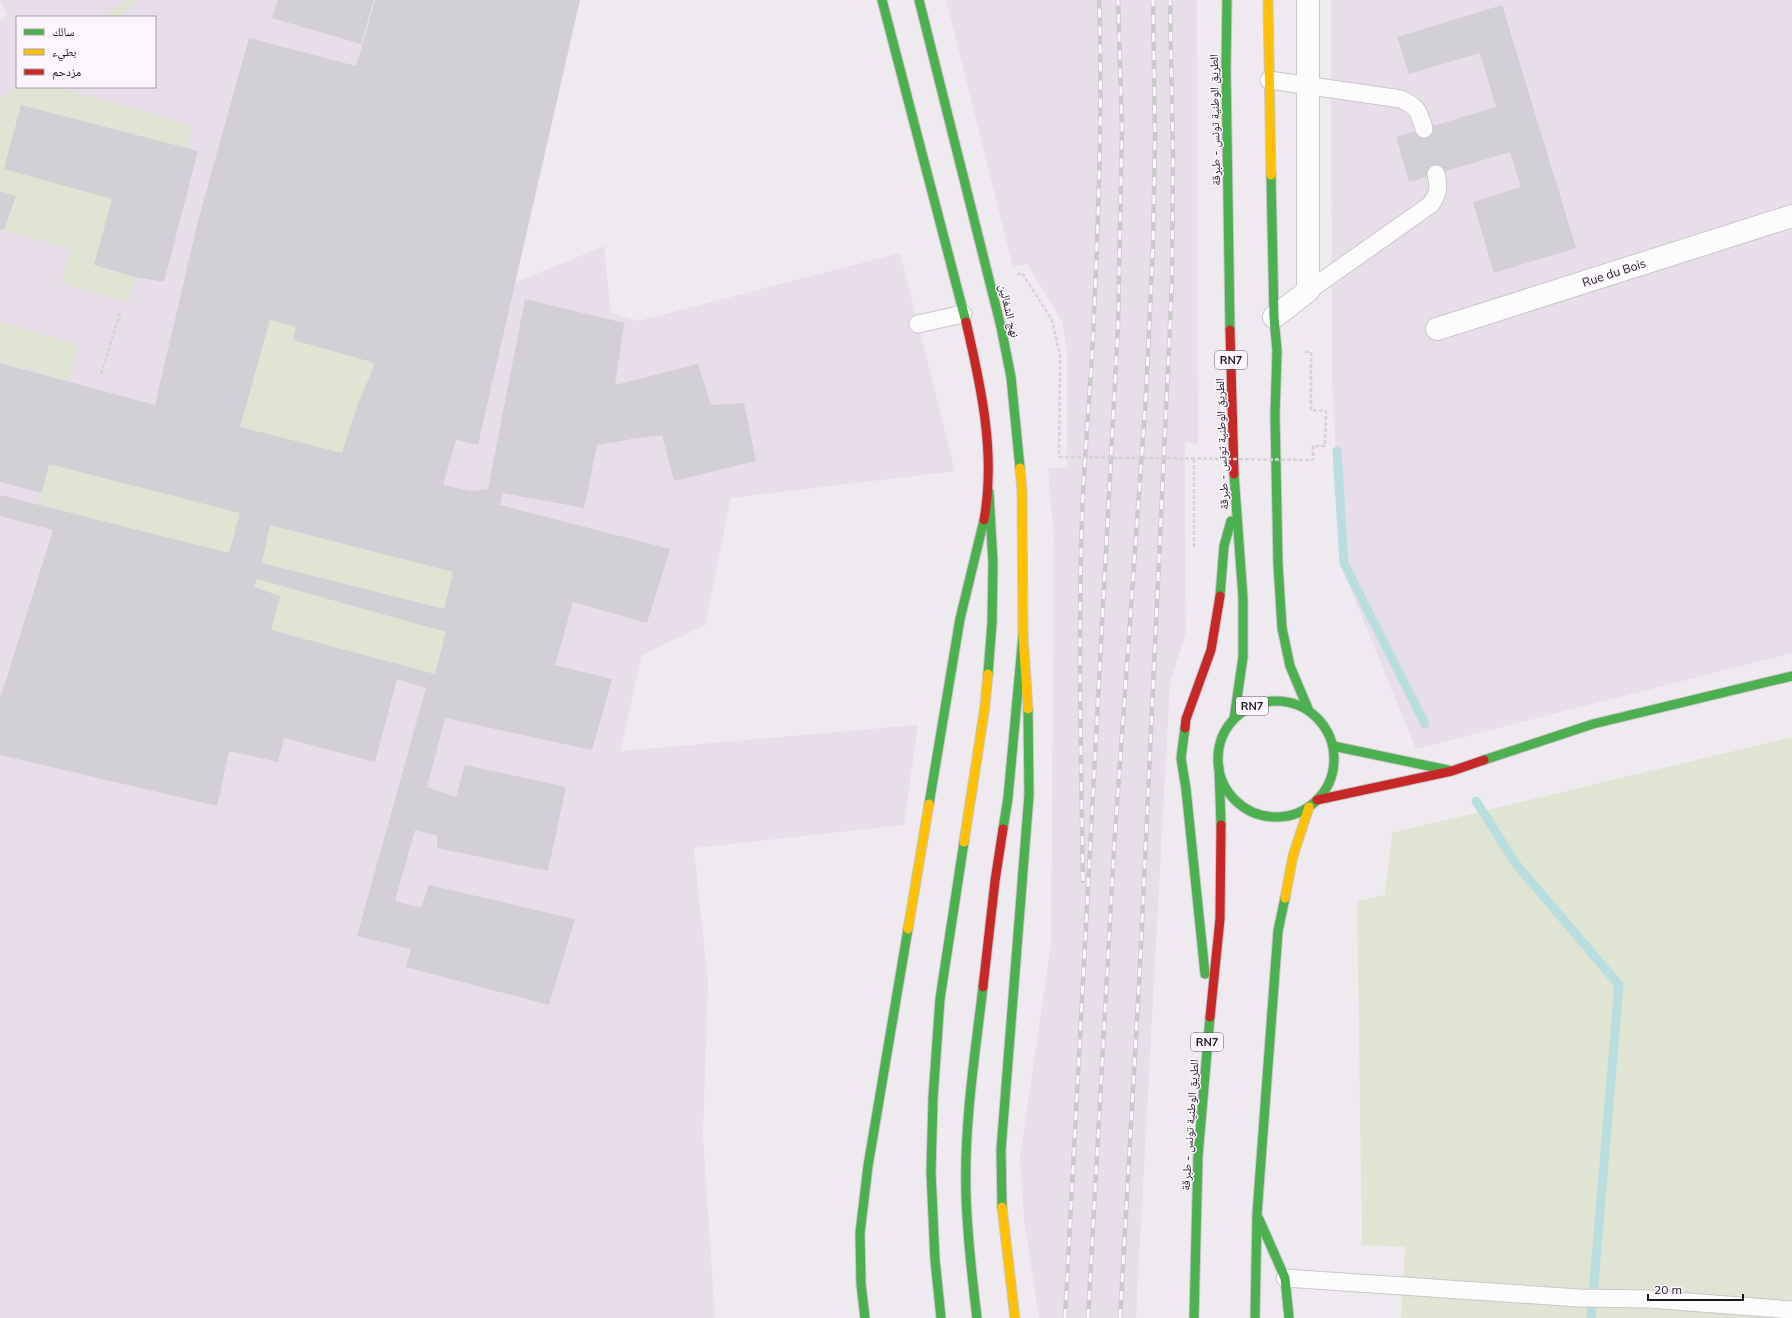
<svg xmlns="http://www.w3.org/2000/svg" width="1792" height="1318" font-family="Mulish,'Noto Naskh Arabic',sans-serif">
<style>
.built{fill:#e7deea;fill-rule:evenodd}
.green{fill:#dfe5d2}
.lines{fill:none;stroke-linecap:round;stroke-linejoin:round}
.stream{stroke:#badee0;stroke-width:9}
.building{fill:#d2d0d4;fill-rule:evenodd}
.lane-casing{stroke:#cac6ca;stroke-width:19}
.street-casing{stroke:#cac6ca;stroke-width:24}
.fast-casing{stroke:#cac6ca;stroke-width:11}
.slow-casing{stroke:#cac6ca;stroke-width:11}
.jam-casing{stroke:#cac6ca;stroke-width:11}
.path{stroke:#d4d4d5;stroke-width:2.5;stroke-dasharray:4 2;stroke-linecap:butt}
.lane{stroke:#fcfcfd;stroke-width:17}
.street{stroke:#fcfcfd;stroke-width:22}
.fast{stroke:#4caf50;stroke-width:9}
.slow{stroke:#ffc107;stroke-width:9}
.jam{stroke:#c62828;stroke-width:9}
.rail-casing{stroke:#cbcacb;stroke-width:4.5}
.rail{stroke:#fcf5fe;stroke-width:3;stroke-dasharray:9;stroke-linecap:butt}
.path-bridge{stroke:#d4d4d5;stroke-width:2.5;stroke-dasharray:4 2;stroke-linecap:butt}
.labels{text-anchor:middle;stroke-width:3;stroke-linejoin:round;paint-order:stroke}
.shield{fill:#fcf5fe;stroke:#5e5a60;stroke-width:1}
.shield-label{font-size:11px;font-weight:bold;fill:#1b181c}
.street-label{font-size:12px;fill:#1b181c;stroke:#fcf5fe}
</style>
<rect width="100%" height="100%" fill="#eeeaef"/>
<path class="built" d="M0,0h374l-18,66 100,374 22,5 36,-162 90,-37 7,67 27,8 262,-68 55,218 -224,27 -26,127 -63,30 -22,96 298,-26 -14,100 -210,23 14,135 -5,153 12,182h-715v-1297l7,-6zM17,17h138v70h-138z
M946,0h251l1,444 -13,-2 1,190 -16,51 -34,635h-97l-15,-99 -4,-62 31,-212 3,-409 -6,-67 19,-2v-116l-5,-30 -35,-57 -14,3z
M1331,0h461v653l-376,96 -74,-181 -10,-188z"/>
<path class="green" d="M126,0h13l-21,17h-14z
M17,86v1h44v2l89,24 42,14 -6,21 -165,-43 -16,64 107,30 -18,65 41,13 -7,25 -67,-19 10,-34 -67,-19 12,-34 -16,-5v-92z
M270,320l26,7 -2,13 81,23 -33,90 -102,-26z
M0,322l78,23 -10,36 -68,-20z
M49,464l191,49 -11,40 -191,-49z
M270,525l183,47 -9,37 -182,-46z
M257,579l189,53 -11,42 -164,-44 9,-34 -26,-9z
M1792,737v581h-391l4,-71 -43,-2 -5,-344 28,-6 7,-62z"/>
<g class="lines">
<path class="stream" d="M1337,451l7,112 81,161
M1476,801l40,63 103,121 -28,333"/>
</g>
<path class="building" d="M278,0h96l-13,44 -89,-26z
M375,0h205l-102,445 -22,-5 -13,45 28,6 17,-2 37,-190 99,24 -9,62 83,-21 13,41 33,-2 12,58 -82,20 -12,-46 -30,4 -35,6 -13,63 -81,-15 -3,12 170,44 -23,74 -74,-21 -18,63 57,14 -20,71 -147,-32 -18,69 29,10 9,-32 101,22 -18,84 -111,-23v-12l-22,-6 -20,71 26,7 8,-23 146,34 -26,86 -143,-38 5,-18 -54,-13 69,-248 -29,-9 -22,83 -91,-24 -6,24 -49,-11 -12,55 -217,-51v-56l53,-169 -53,-14v-21l229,58 11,-40 -191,-49 -7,29 -42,-11v-119l155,42 43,-184 51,-183 107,28zM270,320l26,7 -3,13 82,23 -20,49 -13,41 -102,-26zM270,525l183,47 -9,37 -182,-46zM257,579l189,53 -11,42 -164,-44 9,-34 -26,-9z
M1502,5l74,243 -82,25 -21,-71 48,-15 -11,-35 -101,30 -13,-45 100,-30 -16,-54 -71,21 -12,-37z
M21,105l177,46 -34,131 -29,-5 -41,-12 18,-66 -108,-30z
M0,191l16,5 -12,34 -4,-1z"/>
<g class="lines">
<defs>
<path id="lane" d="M1269,80l132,19c17,8 18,13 23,30
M1308,291l122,-86c9,-11 9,-18 6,-31
M918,324l45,-10
M1285,1278l294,20 70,1 143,11"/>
<path id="street" d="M1274,317l34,-26v-291
M1437,329l355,-113"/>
<path id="fast" d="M882,0l84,322
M919,0l82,327 10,50 9,91
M1227,0l-1,69 4,261
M1271,175l3,142 3,34 -2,64 3,149 4,64 8,38 19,45
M1220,596l4,-50 7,-25
M988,674l4,-51 1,-60 -4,-71
M1218 759a58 58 0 1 1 116 0a58 58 0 1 1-116 0Z
M1234,719l9,-62v-59l-9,-124
M1185,728l-4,30 5,31 19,185
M1333,746l115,24
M1484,760l109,-36 199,-48
M1219,767l2,58
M929,804l31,-185 24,-99
M1003,829l5,-31 15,-163
M1002,1207l-1,-57 28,-355 -1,-86
M1259,1219l26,59 4,40
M865,1318l-4,-34 -1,-51 8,-67 40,-237
M941,1318l-6,-58 -4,-88 2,-74 7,-99 24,-157
M977,1318c-5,-41 -10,-83 -11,-125 -2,-69 9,-138 17,-206
M1194,1318l4,-162 12,-139
M1255,1318l2,-104 21,-283 7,-33"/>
<path id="slow" d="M1268,0l3,175
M1020,468l2,23 1,144 5,74
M964,842l21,-136 3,-32
M1285,898l8,-42 16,-49
M908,929l21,-125
M1002,1207l13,111"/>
<path id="jam" d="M966,322c15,64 30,132 18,198
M1230,330l4,144
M1185,728l1,-9 25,-69 9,-54
M1317,800l135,-29 32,-11
M983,987l12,-106 8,-52
M1210,1017l10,-98 1,-94"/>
</defs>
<use href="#lane" class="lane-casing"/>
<use href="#street" class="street-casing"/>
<use href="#fast" class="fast-casing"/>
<use href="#slow" class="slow-casing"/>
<use href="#jam" class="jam-casing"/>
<path class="path" d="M1017,275l5,-2 30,47 8,36 -1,101
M1305,352h6v58l15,1 -1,35h-12v14
M101,374l20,-64
M1194,459v87h3"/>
<use href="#lane" class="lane"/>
<use href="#street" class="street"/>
<use href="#fast" class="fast"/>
<use href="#slow" class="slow"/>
<use href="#jam" class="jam"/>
<defs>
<path id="rail" d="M1083,881c-2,-121 -5,-242 -1,-363 2,-60 8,-121 11,-181 5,-112 10,-225 6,-337
M1065,1318l53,-992 4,-197 -4,-129
M1088,1318l26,-470 32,-453 7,-149 2,-110 -2,-136
M1120,1318l20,-352 32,-684 1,-126 -3,-156"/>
</defs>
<use href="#rail" class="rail-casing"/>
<use href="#rail" class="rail"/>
<path class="path-bridge" d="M1059,457l254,3"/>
</g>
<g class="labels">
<g class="shield">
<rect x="1215" y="351" width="32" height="18" rx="3"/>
<rect x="1236" y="697" width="32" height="18" rx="3"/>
<rect x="1191" y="1033" width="32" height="18" rx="3"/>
</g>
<g class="shield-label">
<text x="1231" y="364">RN7</text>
<text x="1252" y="710">RN7</text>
<text x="1207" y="1046">RN7</text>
</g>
<g class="street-label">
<text transform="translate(1215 120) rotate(-91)" y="4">الطريق الوطنية تونس - طبرقة</text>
<text transform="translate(1614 273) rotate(-18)" y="4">Rue du Bois</text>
<text transform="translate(1009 311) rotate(77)" y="4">نهج الشغالين</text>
<text transform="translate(1222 444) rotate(-92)" y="4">الطريق الوطنية تونس - طبرقة</text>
<text transform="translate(1190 1125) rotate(-86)" y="4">الطريق الوطنية تونس - طبرقة</text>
</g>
</g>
<rect x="16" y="16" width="140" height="72" fill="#fcf5fe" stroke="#a29da4"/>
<rect x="24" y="29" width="20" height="6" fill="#4caf50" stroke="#a29da4"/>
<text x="52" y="36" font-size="12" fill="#1b181c">سالك</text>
<rect x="24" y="49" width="20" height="6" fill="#ffc107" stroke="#a29da4"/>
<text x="52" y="56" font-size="12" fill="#1b181c">بطيء</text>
<rect x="24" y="69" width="20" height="6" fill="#c62828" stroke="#a29da4"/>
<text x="52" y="76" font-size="12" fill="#1b181c">مزدحم</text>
<path d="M1648 1294v6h95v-6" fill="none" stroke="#1b181c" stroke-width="2"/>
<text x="1654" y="1294" font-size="12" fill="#1b181c" stroke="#fcf5fe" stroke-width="3" paint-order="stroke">20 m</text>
</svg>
